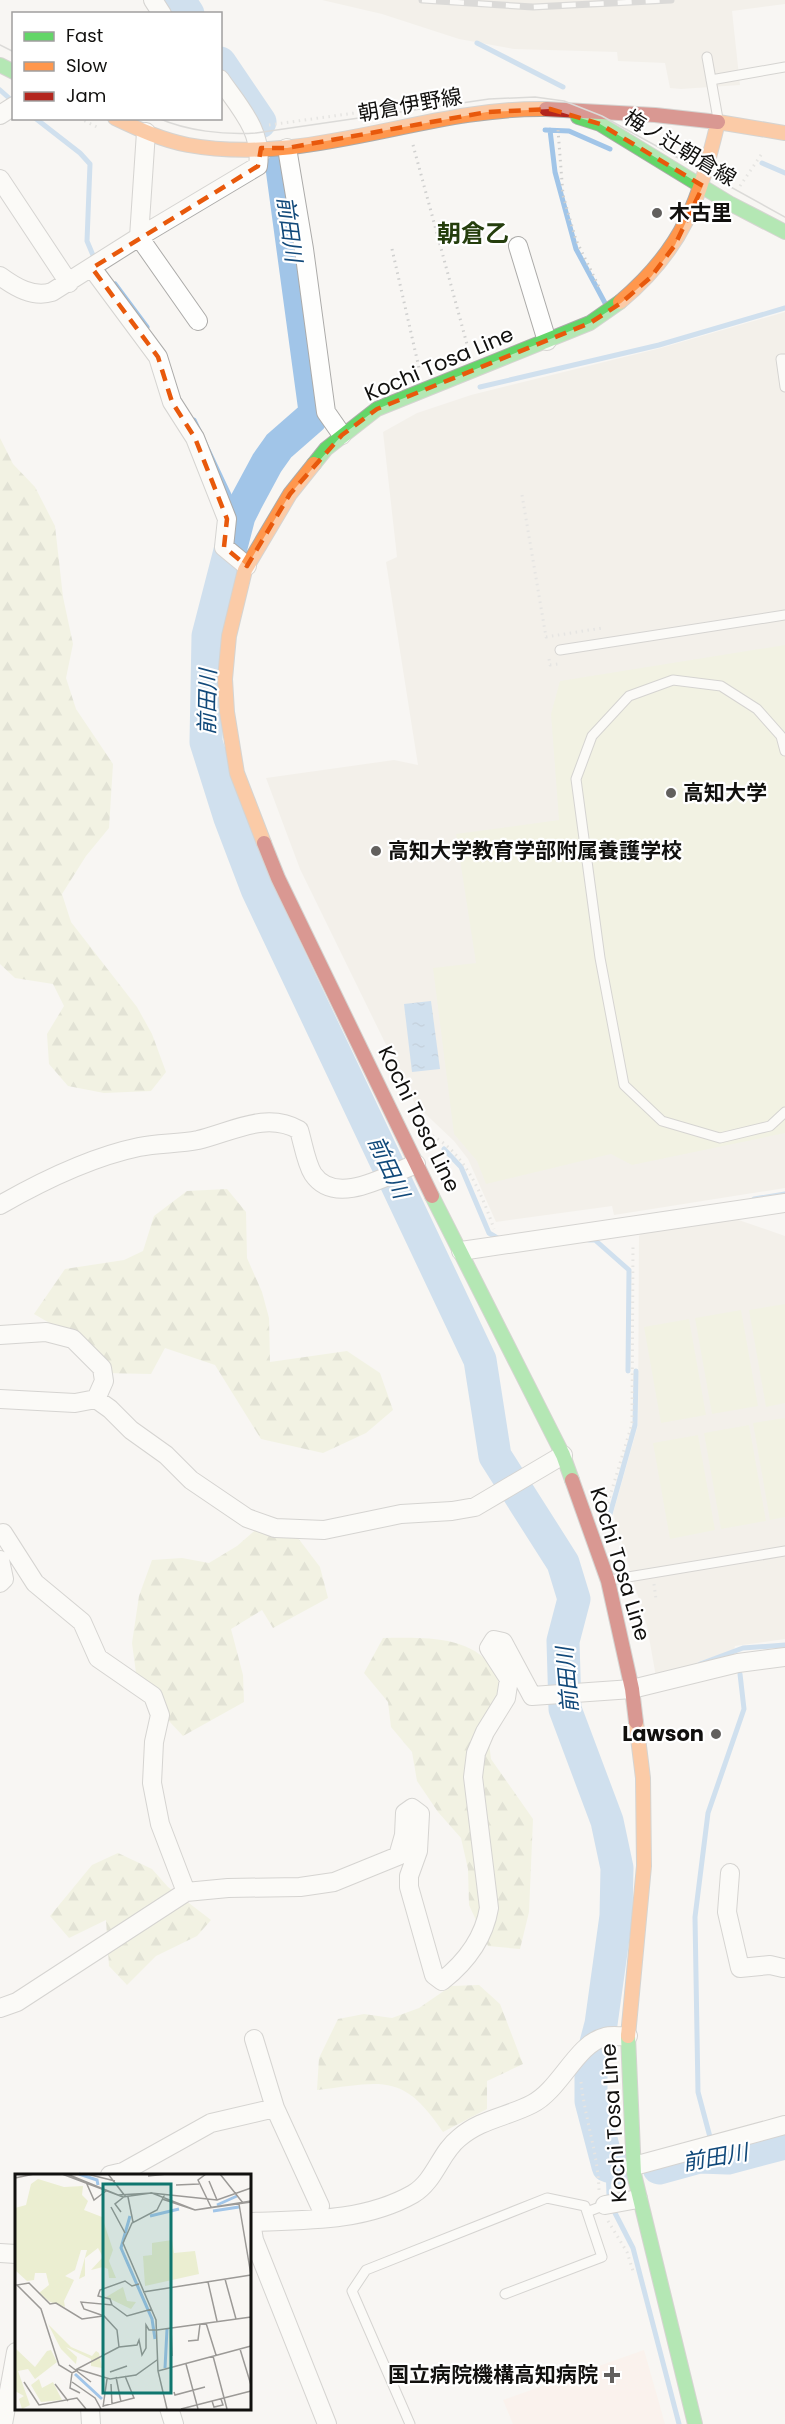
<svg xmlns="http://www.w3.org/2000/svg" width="785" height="2424" font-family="Poppins,'Noto Sans JP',sans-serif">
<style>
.built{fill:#ede9e1}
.medical{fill:#fceee6}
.forest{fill:url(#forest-firs)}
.pitch{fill:#ebeed1}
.water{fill:url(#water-ripples)}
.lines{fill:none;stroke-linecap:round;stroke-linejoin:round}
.stream{stroke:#a1c5e8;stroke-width:5}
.river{stroke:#a1c5e8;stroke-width:33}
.lane-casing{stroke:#acaba9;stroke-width:11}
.street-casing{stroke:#acaba9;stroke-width:20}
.fast-casing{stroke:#acaba9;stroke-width:16}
.slow-casing{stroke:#acaba9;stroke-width:16}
.jam-casing{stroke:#acaba9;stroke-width:16}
.path{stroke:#d0d0cf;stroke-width:3;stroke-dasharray:1.5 4.5;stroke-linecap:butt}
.lane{stroke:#fefefd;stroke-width:9}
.street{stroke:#fefefd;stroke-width:18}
.fast{stroke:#63d668;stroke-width:14}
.slow{stroke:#ff974d;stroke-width:14}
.jam{stroke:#b3261e;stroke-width:14}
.tram{stroke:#b9b9b8;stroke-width:1.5}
.rail-casing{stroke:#b9b9b8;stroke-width:7}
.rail{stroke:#fff;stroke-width:4.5;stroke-dasharray:14;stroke-linecap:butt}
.marked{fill:none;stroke:#e8590c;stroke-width:4.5;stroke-dasharray:12 8;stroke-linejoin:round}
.poi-dot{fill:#62605e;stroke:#fff;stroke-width:2}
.labels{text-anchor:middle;stroke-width:4.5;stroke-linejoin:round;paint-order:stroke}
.street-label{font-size:21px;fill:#11100e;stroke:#fff}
.poi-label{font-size:21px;font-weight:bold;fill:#11100e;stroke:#fff;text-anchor:start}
.water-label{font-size:22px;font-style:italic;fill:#11497a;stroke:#fff}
.quarter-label{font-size:24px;font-weight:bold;fill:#253e0d;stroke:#fff}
.inset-river{fill:none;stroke:#a1c5e8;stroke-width:3}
.inset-road{fill:none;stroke:#9c9a97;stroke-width:1.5}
.view{fill:#0f766e;fill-opacity:0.15;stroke:#0f766e;stroke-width:3}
.inset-edge{fill:none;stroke:#11100e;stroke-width:3}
</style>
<defs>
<pattern id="forest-firs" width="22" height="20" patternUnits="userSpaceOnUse" patternTransform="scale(1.5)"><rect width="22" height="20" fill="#ebeed1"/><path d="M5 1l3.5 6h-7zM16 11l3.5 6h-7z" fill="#c8cbb2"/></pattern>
<pattern id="water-ripples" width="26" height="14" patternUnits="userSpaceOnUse" patternTransform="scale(1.5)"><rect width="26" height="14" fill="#a1c5e8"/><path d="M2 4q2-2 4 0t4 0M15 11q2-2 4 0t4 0" fill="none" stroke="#8aa8c6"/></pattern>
</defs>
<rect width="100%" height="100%" fill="#f8f6f3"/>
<path class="built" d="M322,0h463v4l-53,7 8,74 -59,4 -11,-1 -5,-25 -47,-2 -1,-9 -103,-3 -55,-10 -77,-25z
M785,312v876l-171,27 -2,-9 -116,16 -28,-63 -14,-18 -39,-37 -115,-235 -34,-91 128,-18 24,5 -32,-203 11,-5 -14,-125 34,-19 54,-18 190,-47z
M730,1217l55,19v403l-50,7 -1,4 -36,12 -14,10 -28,5 -9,-51 -34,-113 25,-88 1,-189 3,-4z"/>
<path class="medical" d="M644,2350l21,74h-152l-10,-24z"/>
<path class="forest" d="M0,438l13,26 22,23 20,39 8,71 10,47 -7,34 10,31 37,55 -4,64 -23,28 -24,38 9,28 66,85 15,27 14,38 -15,19 -47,2 -36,-7 -19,-22 -2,-30 17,-28 -11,-22 -38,-6 -15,-14z
M227,1189l19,23 1,46 15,34 7,26 1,44 77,-11 33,22 13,37 -27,23 -43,20 -62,-14 -46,-74 -50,-17 -14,26 -47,-1 -23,-32 -47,-27 31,-45 59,-9 19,-9 11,-35 33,-25z
M259,1527l39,11 22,29 8,31 -55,30 -11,-18 -31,19 12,46 1,27 -61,34 -45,-48 -6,-45 7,-47 13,-36 30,-2 27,5 28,-17z
M383,1638c36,0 86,-4 110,30 6,9 8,26 12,36l-17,31 3,24 42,60 -4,93 -9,37 -32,-3 -19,-41 -1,-36 -7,-31 -23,-26 -21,-31 -5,-29 -21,-25 -3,-25 -24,-29z
M118,1853l34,16 16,18 43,33 -14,16 -41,20 -29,29 -18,-19 -3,-46 -37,18 -19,-22 42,-51z
M479,1985l21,19 23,60 -36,17v28l-44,23c-40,-60 -60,-50 -126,-42l2,-32 19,-39 26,-5 28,4 27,-10 32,-22z"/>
<path class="pitch" d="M785,645v488l-153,32 -21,-11 -125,30 -9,-23 -23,-27 -21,-166 43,-5 -20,-129 103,-14 -8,-106 9,-33z
M785,1304v99l-19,4 -17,-97z
M741,1310l17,96 -46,8 -17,-96z
M689,1319l17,96 -45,8 -17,-96z
M785,1418v99l-15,3 -17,-97z
M749,1425l17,96 -45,8 -17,-96z
M698,1435l17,95 -45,9 -17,-96z"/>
<path class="water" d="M431,1001l9,68 -28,3 -8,-68z"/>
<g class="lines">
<path class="stream" d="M477,43l86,44
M0,90l9,8
M35,118l45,35 10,11 -3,77 8,19
M545,130l24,1 41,18
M550,130l5,42 21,77 29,54
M762,163l23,10
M115,284l32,43
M480,387l179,-42 126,-37
M194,420l45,96
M444,1149l17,18 28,66 10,6
M754,1199l31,-5
M589,1240h6l34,30 -1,101
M610,1514l25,-89 1,-54
M700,1664l43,-16 42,-3
M710,2137l-12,-45 -3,-175 13,-104 36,-104 -4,-35
M608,2166l1,29 6,18 18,35 46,176"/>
<path class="river" d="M179,0l9,14
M220,63l40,59
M282,168l33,243 -4,7 -32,28 -12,17 -21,39 -7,14 -31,120 -2,106 24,76 27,71 223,471 15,96 68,107 11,36 -11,42 2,68 42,112 10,47 -1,48 -15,108 -10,38v39l17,65 12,3
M659,2168l40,-11 29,1 57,-15"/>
<defs>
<path id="lane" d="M707,57l11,62
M711,80l74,-13
M785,359h-4l4,28
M560,650l225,-35
M785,751l-4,-15 -24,-27 -36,-23 -48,-6 -44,16 -37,40 -16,43 24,179 24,127 38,36 58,17 50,-12 15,-14
M610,1580l175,-29
M505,2294l97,-37 -15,-45
M410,2424l-58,-133 14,-21 181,-72 38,8 2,6 18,-7"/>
<path id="street" d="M153,0l9,14
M0,115l14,-9
M287,148l17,101 22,163 16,23
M0,179l69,104
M518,246l29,95
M92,268l66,89 14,45 23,36 32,81 -3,28 23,19
M0,276c15,11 33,22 52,16l87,-55 7,-105
M198,321l-59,-84 119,-71c5,-35 -19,-59 -38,-87
M0,1205c42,-24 91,-48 139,-58 19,-4 40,-3 59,-7 34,-8 68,-29 101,-10 4,13 7,33 14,44 23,34 76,0 103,-10
M461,1251l324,-48
M0,1335l46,-3 27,7 29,29 2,13 -8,18 -21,4 -75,-4
M96,1399l14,10 21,21 35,25 25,25 56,38 28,10 49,2 77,-16 51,-3 23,-4 88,-52
M0,1534l3,-1 32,50 47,39 16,36 55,38 7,19 -6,27 -2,41 8,41 26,68
M0,1560l4,19 -4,4
M730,1873l-3,39 13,56 30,-3 13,3
M0,2008l17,-6 169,-110 42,-4 72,-1 34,-5 64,-26 6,-21 1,-22 7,-5 8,6 -2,37 -9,25v11l25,88 8,6c24,-19 42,-43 47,-73l-16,-131 3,-24 9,-21 21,-34 3,-19 -20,-31 5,-8 9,2 29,54 100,-7 106,-26 47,-6
M254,2039l21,69 45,98
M634,2166l151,-41
M110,2175l13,-3 88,-49 64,-15
M605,2205l33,-6
M249,2222c55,-2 115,0 164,-28 22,-13 27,-41 46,-56 22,-19 48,-21 73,-34 28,-14 45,-61 73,-67 7,-2 16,0 23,-1
M251,2222l3,18 73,184
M0,2253l16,1
M90,2408l1,16
M169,2408l5,16
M3,2424l13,-72"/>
<path id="fast" d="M0,65l14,7
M578,117l22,7 129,79 56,29
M314,464l12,-15 51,-40 213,-86 30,-21
M432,1196l131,259 9,25
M628,2036l6,138 61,250"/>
<path id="slow" d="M115,118c23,11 47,22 73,27 121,22 237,-38 358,-36
M620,302c64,-54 79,-101 98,-180l67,11
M264,843l-27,-70 -10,-61 -2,-33 4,-43 16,-66 45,-76 24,-30
M628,2036l16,-170 -1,-88 -7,-56"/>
<path id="jam" d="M546,109l109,6 63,7
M264,843l14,35 154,318
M572,1480l36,101 24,108 4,33"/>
</defs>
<use href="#lane" class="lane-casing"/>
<use href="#street" class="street-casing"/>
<use href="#fast" class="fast-casing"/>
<use href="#slow" class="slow-casing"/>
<use href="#jam" class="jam-casing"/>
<path class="path" d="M79,118l18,9
M269,125l100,-14
M558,130l5,65 13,45 24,49
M413,145l55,203
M740,186l23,-34
M392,249l27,119
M522,495l24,142 56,-9
M549,659l1,6 8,-1
M427,1133c37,17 54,59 67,96
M606,1509l26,-85 1,-181
M654,1584l2,15
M581,2082c4,37 17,72 18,108
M608,2221l19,31 6,19"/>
<use href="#lane" class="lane"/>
<use href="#street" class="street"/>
<use href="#fast" class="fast"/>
<use href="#slow" class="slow"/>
<use href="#jam" class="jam"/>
<path class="tram" d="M0,45l14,7
M158,118c29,13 66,17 98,15l233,-34 46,-2 29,4 38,15 183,101"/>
<defs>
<path id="rail" d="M422,0l111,7 138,-7"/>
</defs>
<use href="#rail" class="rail-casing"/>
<use href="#rail" class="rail"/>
</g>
<path d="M0 0H785V2424H0ZM550,109l50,15 103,62 -28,59 -24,32 -30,26 -31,20 -213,86 -35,26 -52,59 -43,72 -23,-19 3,-28 -32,-81 -23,-36 -14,-45 -66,-89 166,-102 3,-18h26l200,-36z" fill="#f8f6f3" fill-opacity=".55" fill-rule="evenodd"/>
<path class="marked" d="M550,109l50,15 103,62 -28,59 -24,32 -30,26 -31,20 -213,86 -35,26 -52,59 -43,72 -23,-19 3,-28 -32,-81 -23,-36 -14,-45 -66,-89 166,-102 3,-18h26l200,-36z"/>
<g class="poi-dot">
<circle cx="657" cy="213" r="6"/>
<circle cx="671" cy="793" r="6"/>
<circle cx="376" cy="851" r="6"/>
<circle cx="716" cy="1734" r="6"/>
<path d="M609 2366h6v6h6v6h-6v6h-6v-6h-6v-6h6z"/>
</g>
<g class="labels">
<g class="street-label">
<text transform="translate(410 105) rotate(-10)" y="7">朝倉伊野線</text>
<text transform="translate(680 148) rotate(31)" y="7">梅ノ辻朝倉線</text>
<text transform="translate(439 364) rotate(-23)" y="7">Kochi Tosa Line</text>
<text transform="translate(419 1119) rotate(64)" y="7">Kochi Tosa Line</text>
<text transform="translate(620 1564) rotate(73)" y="7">Kochi Tosa Line</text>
<text transform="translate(614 2123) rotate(-94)" y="7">Kochi Tosa Line</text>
</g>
<g class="poi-label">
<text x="669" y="220">木古里</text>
<text x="683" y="800">高知大学</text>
<text x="388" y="858">高知大学教育学部附属養護学校</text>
<text x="704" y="1741" text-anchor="end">Lawson</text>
<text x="598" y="2382" text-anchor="end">国立病院機構高知病院</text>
</g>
<g class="water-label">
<text transform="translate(290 229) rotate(82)" y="8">前田川</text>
<text transform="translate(207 702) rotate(-89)" y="8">前田川</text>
<text transform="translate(389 1167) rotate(65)" y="8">前田川</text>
<text transform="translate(567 1680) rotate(-95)" y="8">前田川</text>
<text transform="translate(715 2157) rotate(-10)" y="8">前田川</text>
</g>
<g class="quarter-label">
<text x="473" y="242">朝倉乙</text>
</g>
</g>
<g transform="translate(15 2174)">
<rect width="236" height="236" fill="#f8f6f3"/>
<path d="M23,5l26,8 19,-1 -1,9 6,6 -4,9 18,7 11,33 -4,11 7,17h-7l-1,-9 -5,-2 -12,3 12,-13 -5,-9 -13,10v18l-6,3 8,-29h-6l-6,20 -10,6 9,4 -10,21 1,6 -15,-5 -11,-9 10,-8 -3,-12h-11l-1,7 -7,1 -12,-11v-62l11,-3 5,-21zM108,113l4,14 9,1 -5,7 -25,-12zM33,150l23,23 21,9 4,-5 3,2 3,15 -11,-2v-7l-25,-12 11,10 -1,7 -15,-15zM0,174l20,19 12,-16 4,-1 6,12 -22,17 -7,-10 -10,2 12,34 -8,4 -3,-10 5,-3 -9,-5z" fill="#ebeed1"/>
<path d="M157,66l2,13 21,-2 4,23 -54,12 -2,-30 9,-1v-12zM24,205l3,9 11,-6 9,18 -21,2 -10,-17z" fill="#ebeed1"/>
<path class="inset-river" d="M64,0l18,6 1,5M202,31l20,-9M198,37l26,-4M115,42l-9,32 31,71 3,20M135,42l29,-7M150,194l2,-39M60,200l27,25"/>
<path class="inset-road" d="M47,0l61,23 28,-4 66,7 34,-12M52,0l51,21 34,-2 43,17 56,-9M72,0l28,7M93,0l17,22 -10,8 6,8M191,0l-8,6 13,27M205,0l23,29M133,2l19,-2M0,4l19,-4M194,7l8,19M71,8l8,18 12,-9M161,11l23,-1M150,20l-8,16 -25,13 -9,20 33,77 2,51 9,38M113,23l5,25M147,25l33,11 56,-8M224,30l12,71M96,33l14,26M210,105l11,40M193,108l9,39M128,118l108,-17M97,131l15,11 25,-7M191,149l10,32M156,153l1,29M173,167l10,-1 2,-16M104,173l-2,-17 -13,-14 -20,-7 -3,-7 31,3 -2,-6 -12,-3 2,-6 25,-9 7,5 7,-2M225,175l11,36M198,182l14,53M142,186l-21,15 -26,4 -33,-10 42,-22 18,-2 2,-5 3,15 4,-7v-23l3,5h8l94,-13M171,190l12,45M54,191l22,17M63,196l-6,3 -13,-8 -18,-56 -24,-24 12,-2 21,21 6,-1 26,16 21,-3M143,197l93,-25M95,198l17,-6M57,199l-2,15 10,5M101,203l5,25M9,208l15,23 38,-7 9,11M57,208l23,16 6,11M40,210l13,17M96,210l1,20M159,218l1,3 30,-8M197,227l2,6 9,-2 -2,-6M88,232l31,-8 -9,-22M88,233l4,-28M166,235l70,-18"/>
<path class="view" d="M88,10h68v209h-68z"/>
<rect width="236" height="236" class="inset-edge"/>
</g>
<rect x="12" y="12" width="210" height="108" fill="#ffffff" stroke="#a09f9f" stroke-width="1.5"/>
<rect x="24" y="32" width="30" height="9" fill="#63d668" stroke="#a09f9f" stroke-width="1.5"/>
<text x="66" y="42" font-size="18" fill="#11100e">Fast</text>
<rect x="24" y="62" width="30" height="9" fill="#ff974d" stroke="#a09f9f" stroke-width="1.5"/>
<text x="66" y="72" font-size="18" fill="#11100e">Slow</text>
<rect x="24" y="92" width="30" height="9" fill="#b3261e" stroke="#a09f9f" stroke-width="1.5"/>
<text x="66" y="102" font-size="18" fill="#11100e">Jam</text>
</svg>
